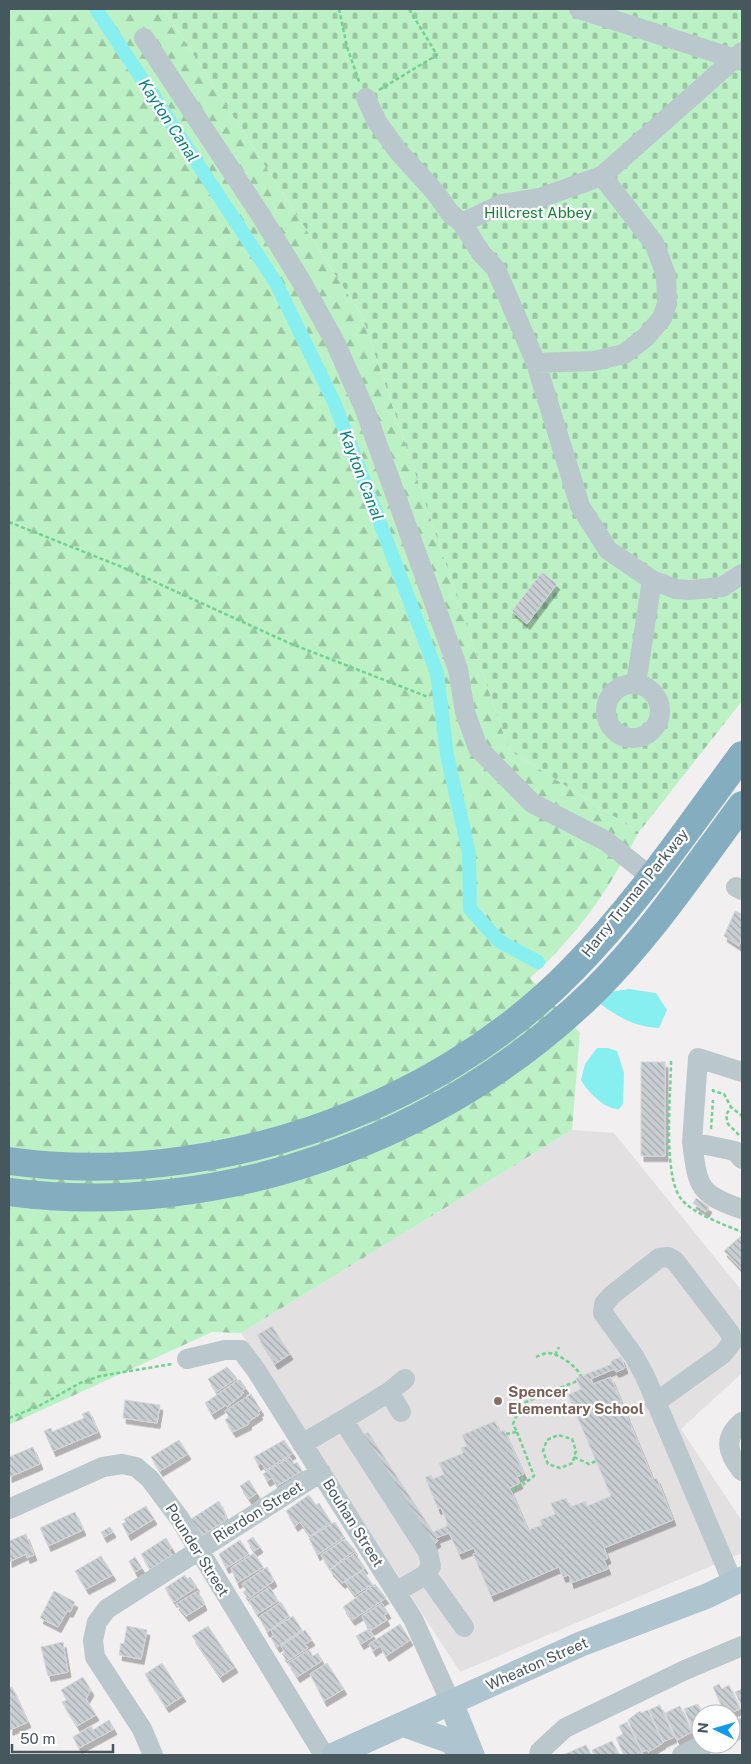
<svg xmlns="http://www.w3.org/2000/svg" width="751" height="1764" font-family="'Public Sans',sans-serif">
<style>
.education{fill:#e3e0e2}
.forest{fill:url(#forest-firs)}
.cemetery{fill:url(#cemetery-stones)}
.water{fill:#87eff0}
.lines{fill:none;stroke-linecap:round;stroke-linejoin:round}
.canal{stroke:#87eff0;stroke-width:14}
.building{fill:url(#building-back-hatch);stroke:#d3d7db;filter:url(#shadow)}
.path{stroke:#72d190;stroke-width:2.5;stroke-dasharray:4 2.5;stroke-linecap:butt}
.minor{stroke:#bac7cd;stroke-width:20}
.major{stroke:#aec5cf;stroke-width:25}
.highway{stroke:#85adc0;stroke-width:28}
.education-dot{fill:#8d6e63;stroke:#fff;stroke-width:2}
.labels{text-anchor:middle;stroke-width:4.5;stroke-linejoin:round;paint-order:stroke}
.park-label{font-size:15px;fill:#138335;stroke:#fff}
.street-label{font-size:15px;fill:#46575e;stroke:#fff}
.education-label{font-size:15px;font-weight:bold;fill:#785e54;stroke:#fff;text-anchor:start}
.water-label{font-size:16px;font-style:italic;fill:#098081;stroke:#fff}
</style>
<defs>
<pattern id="forest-firs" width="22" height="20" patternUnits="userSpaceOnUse" patternTransform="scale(1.25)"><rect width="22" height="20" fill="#bcf1c6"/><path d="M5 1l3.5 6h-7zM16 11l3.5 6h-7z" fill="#9bc6a4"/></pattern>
<pattern id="cemetery-stones" width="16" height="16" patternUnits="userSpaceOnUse" patternTransform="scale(1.25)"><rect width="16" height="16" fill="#bcf1c6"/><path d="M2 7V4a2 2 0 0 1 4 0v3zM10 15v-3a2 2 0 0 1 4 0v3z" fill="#9bc6a4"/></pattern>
<pattern id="building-back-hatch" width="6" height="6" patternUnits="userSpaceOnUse" patternTransform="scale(1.25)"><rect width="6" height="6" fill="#c9ced2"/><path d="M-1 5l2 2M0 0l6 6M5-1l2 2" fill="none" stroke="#a5aaae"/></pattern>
<filter id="shadow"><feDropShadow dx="3" dy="5.5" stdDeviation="0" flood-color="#0004"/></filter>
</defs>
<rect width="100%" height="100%" fill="#f2eff0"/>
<path class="education" d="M572,1130l42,3 128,158v82l-61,56 61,92v32l-282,119 -219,-339z"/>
<path class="forest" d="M9,9h155l198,307 147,434 130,82c-30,57 -61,103 -109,146l50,55 -8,97 -331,203 -29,-1 -203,93z"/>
<path class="cemetery" d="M164,9h578v692l-103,131 -130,-82 -147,-434z"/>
<path class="water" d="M629,989l27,4 11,17 -8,18c-25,-1 -40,-11 -60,-25l11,-11z
M597,1048h11l9,3 7,22 -1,31 -4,5c-14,1 -32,-18 -38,-29l4,-16z"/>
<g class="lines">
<path class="canal" d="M96,9l180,274 58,119 103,271 10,82 22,98 1,56 29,32 39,21"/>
</g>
<path class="building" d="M542,572l15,12 -30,40 -15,-13z
M735,911l7,3v23l-3,9 -15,-10z
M641,1062h24v94h-24z
M696,1198l13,9 -3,5 -13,-9z
M741,1236l1,1v33l-18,-19z
M272,1326l18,28 -15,10 -18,-29z
M621,1357l4,11 -9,4 -2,-3 -23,10 2,5 18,-7 42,102 4,-1 16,42 -69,28 4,10 -4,2 4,9 -37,14 -2,-8 -6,2 -4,-10 -68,29 -18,-42 3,-1 -2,-5 -15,6 -10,-21 -13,5 2,3 -6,5 -71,-110 7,-4 65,100 14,-6v-4l-6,-14 -3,1 -13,-32 6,-2 2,4 11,-5 -5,-11 24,-10 -2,-5 6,-2 -5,-11 33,-14 5,11 4,-2 20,44 -7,3 3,6 -10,5 18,42 14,-5 -2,-5 15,-6 -4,-11 15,-5 4,9 16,-6 1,5 24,-10 -43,-101 13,-6 -5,-11 36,-14 -1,-3z
M227,1367l10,11 -21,14 -8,-13z
M238,1380h2l6,8 -4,3 2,2 -17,14 -1,-2 -14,9 -7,-11z
M251,1394l10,16 -3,2 2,2 -12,8 1,2 -16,8 -8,-12 4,-3 -4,-6z
M125,1400l35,5 -3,18 -34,-5z
M89,1411l9,21 -45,19 -9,-20 7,-3 1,4 32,-14 -2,-4z
M179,1440l9,14 -28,17 -9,-14z
M284,1440l9,13 -27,17 -5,-7 -3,2 -4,-8z
M33,1447l7,17 -31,13v-20z
M290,1457l4,7 3,-2 5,9 -25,15 -5,-8 -5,3 -4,-7z
M249,1480l8,13 -8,6 -9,-13z
M309,1495l7,10 3,-2 12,19 -21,14 -10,-14 -5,4 -9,-15z
M219,1501l8,18 -25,17 -11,-17z
M146,1506l8,13 -26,16 -6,-11 4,-2 -2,-3z
M75,1512l8,18 -35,16 -8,-18z
M335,1522l9,15 -27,18 -8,-17z
M110,1527l3,5 -9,5 -3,-5z
M26,1534l8,21 -7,3 -1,-4 -17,8v-21z
M253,1537l7,10 -6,4 -7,-10z
M166,1538l6,10 -3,2 3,5 -22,14 -9,-15z
M240,1540l9,14 -23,14 -7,-14z
M343,1540h3l9,10 -25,19 -9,-14z
M254,1553l9,14 -26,16 -6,-15z
M355,1553l10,15 -23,15 -12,-13z
M101,1556l12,19 -27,14 -11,-18z
M135,1557l7,11 -7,4 -6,-11z
M267,1567l7,14 -26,18 -5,-7 3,-2 -4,-6z
M363,1570l9,14 -17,11 -10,-13z
M185,1575l2,4 3,-2 7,10 -23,15 -9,-14z
M375,1584l11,14 -34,22 -9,-13z
M270,1587l8,14 -21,13 -8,-13z
M54,1591l21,11 -5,10 -3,-1 -9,16 -18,-9z
M198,1591l6,14 -18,11 -10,-12z
M281,1602l8,14 -22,16 -8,-15z
M382,1603l6,10 -4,2 3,5 -16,10 -5,-5 -4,-9z
M293,1616l9,14 -25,17 -6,-9 3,-2 -3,-6z
M400,1624l10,16 -24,16 -6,-10 -7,5 -4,-7z
M127,1626l20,4 -6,29 -22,-4 2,-12 3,1z
M208,1626l27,41 -15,10 -28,-41z
M369,1629l5,7 -13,8 -5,-8z
M305,1630l7,10 -7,4 3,4 -21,13 -5,-7 3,-2 -4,-6z
M63,1642l5,30 -20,4 -7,-29z
M309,1650l4,6 5,-3 4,8 -25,16 -9,-14z
M162,1663l21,33 -17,11 -21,-33z
M327,1663l17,26 -20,12 -14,-27z
M83,1677l8,13 -5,9 10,16 -19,11 -15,-24 5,-2 -6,-10z
M719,1684l3,5 7,-4 11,24 -8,3 2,3 -3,2v-3h-6l-12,-27z
M12,1687l16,35 -18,8 -1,-42z
M742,1689v18l-7,-15z
M698,1704l5,10h-2v15l-7,3 -10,-23z
M660,1705l14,32 -11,5 -14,-32z
M680,1706l12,26 -15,8 -12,-27z
M648,1710l15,33 -15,9 -1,-2 -5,2 -14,-32 12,-9 1,2z
M109,1720l5,9 -35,19 -6,-11 18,-11 2,4z
M627,1722l16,33h-19l-8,-17 7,-4 -4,-8z
M612,1741l7,14h-25l-2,-5z
M586,1745l5,10h-28z"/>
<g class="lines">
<path class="path" d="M339,9l8,38 13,37
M379,90l58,-35 -28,-46
M9,522l113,45 167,76 139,54
M671,1061c0,32 -9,116 11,139 12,14 43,25 60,32
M713,1089v2l11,3 7,13
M711,1129l2,-29
M739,1135l-11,-11 -2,-9 5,-8 11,9
M555,1355l4,-8
M536,1357c3,-1 8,-4 12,-4 11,0 29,14 33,23
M9,1418l30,-12 41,-23 20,-7 72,-12
M517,1432l17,44 -10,8 -3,-9
M506,1434l11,-2 -4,-8 8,-20 56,-23
M574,1457l-1,6 -13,5 -12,-4 -5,-13 4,-11 11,-5 14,4 4,12 -2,6 15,7 7,-3
M511,1490l13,-6"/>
<path class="minor" d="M579,9l163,52
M144,38l116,176 41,67 34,61 30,68 93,259 7,43 13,36 54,55 74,38 45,36
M366,98l11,24 21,29 37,41 15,21 12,10 19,30 15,16 40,94 44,143 28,44 44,30 24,9 14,1 32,-3 20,-13
M462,223l40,-19 38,-6 62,-22 140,-124
M536,363l58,-2 30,-7 22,-17 16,-19 5,-14 -1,-29 -12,-32 -52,-67
M606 711a27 27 0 1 1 54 0a27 27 0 1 1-54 0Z
M636,684l16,-104
M736,887l6,3
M742,1072l-44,-14 -6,84 43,9 7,8
M692,1142c6,44 5,52 50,67
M187,1359l38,-9h16l15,20 157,249 38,84
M389,1392l16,-13
M655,1403l68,-49 10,-13 -3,-8 -55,-72 -7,-4 -9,1 -47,37 -8,9 -1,9 31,43 11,20 88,207
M343,1420l46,-28 12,20
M742,1422c-19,16 -15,31 0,49
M302,1444l41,-24 85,132 3,14 -6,9 -29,17
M9,1509l94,-42 19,-3 14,3 14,12 30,40 144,236
M425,1575l7,7 32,45
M731,1733l11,-5
M153,1755l-11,-26 -47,-72 -2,-17 4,-18 10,-13 214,-137
M539,1755l1,-4 25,-23 120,-58 57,-24
M682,1755l25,-11"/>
<path class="major" d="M451,1703l21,52
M405,1725l45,16 16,14
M334,1755l247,-111 126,-48 35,-17"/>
<path class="highway" d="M9,1161c199,28 424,-48 564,-192 64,-65 115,-141 169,-214
M9,1192c211,28 434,-53 585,-201 56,-55 101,-123 148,-186"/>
</g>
<circle class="education-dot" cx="498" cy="1401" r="5"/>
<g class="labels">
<g class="park-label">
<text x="538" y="218">Hillcrest Abbey</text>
</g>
<g class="street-label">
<text transform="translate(635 893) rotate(-51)" y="5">Harry Truman Parkway</text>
<text transform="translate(258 1512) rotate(-32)" y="5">Rierdon Street</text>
<text transform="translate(353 1523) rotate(58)" y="5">Bouhan Street</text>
<text transform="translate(197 1550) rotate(58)" y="5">Pounder Street</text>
<text transform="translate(537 1664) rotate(-24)" y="5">Wheaton Street</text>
</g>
<g class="education-label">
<text x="508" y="1397">Spencer<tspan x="508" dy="17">Elementary School</tspan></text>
</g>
<g class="water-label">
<text transform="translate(169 120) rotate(57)" y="6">Kayton Canal</text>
<text transform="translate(362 475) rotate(69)" y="6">Kayton Canal</text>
</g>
</g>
<rect width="751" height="1764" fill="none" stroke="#46575e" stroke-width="20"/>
<g transform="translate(716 1729) rotate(275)"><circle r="24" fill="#ffffff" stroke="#b5bcbf"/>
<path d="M0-4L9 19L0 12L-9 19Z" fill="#109aea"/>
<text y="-8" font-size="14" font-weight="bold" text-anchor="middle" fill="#46575e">N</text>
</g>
<path d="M12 1744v8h101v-8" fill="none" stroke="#46575e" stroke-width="2.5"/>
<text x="20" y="1744" font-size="15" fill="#46575e" stroke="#ffffff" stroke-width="4" paint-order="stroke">50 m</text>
</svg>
